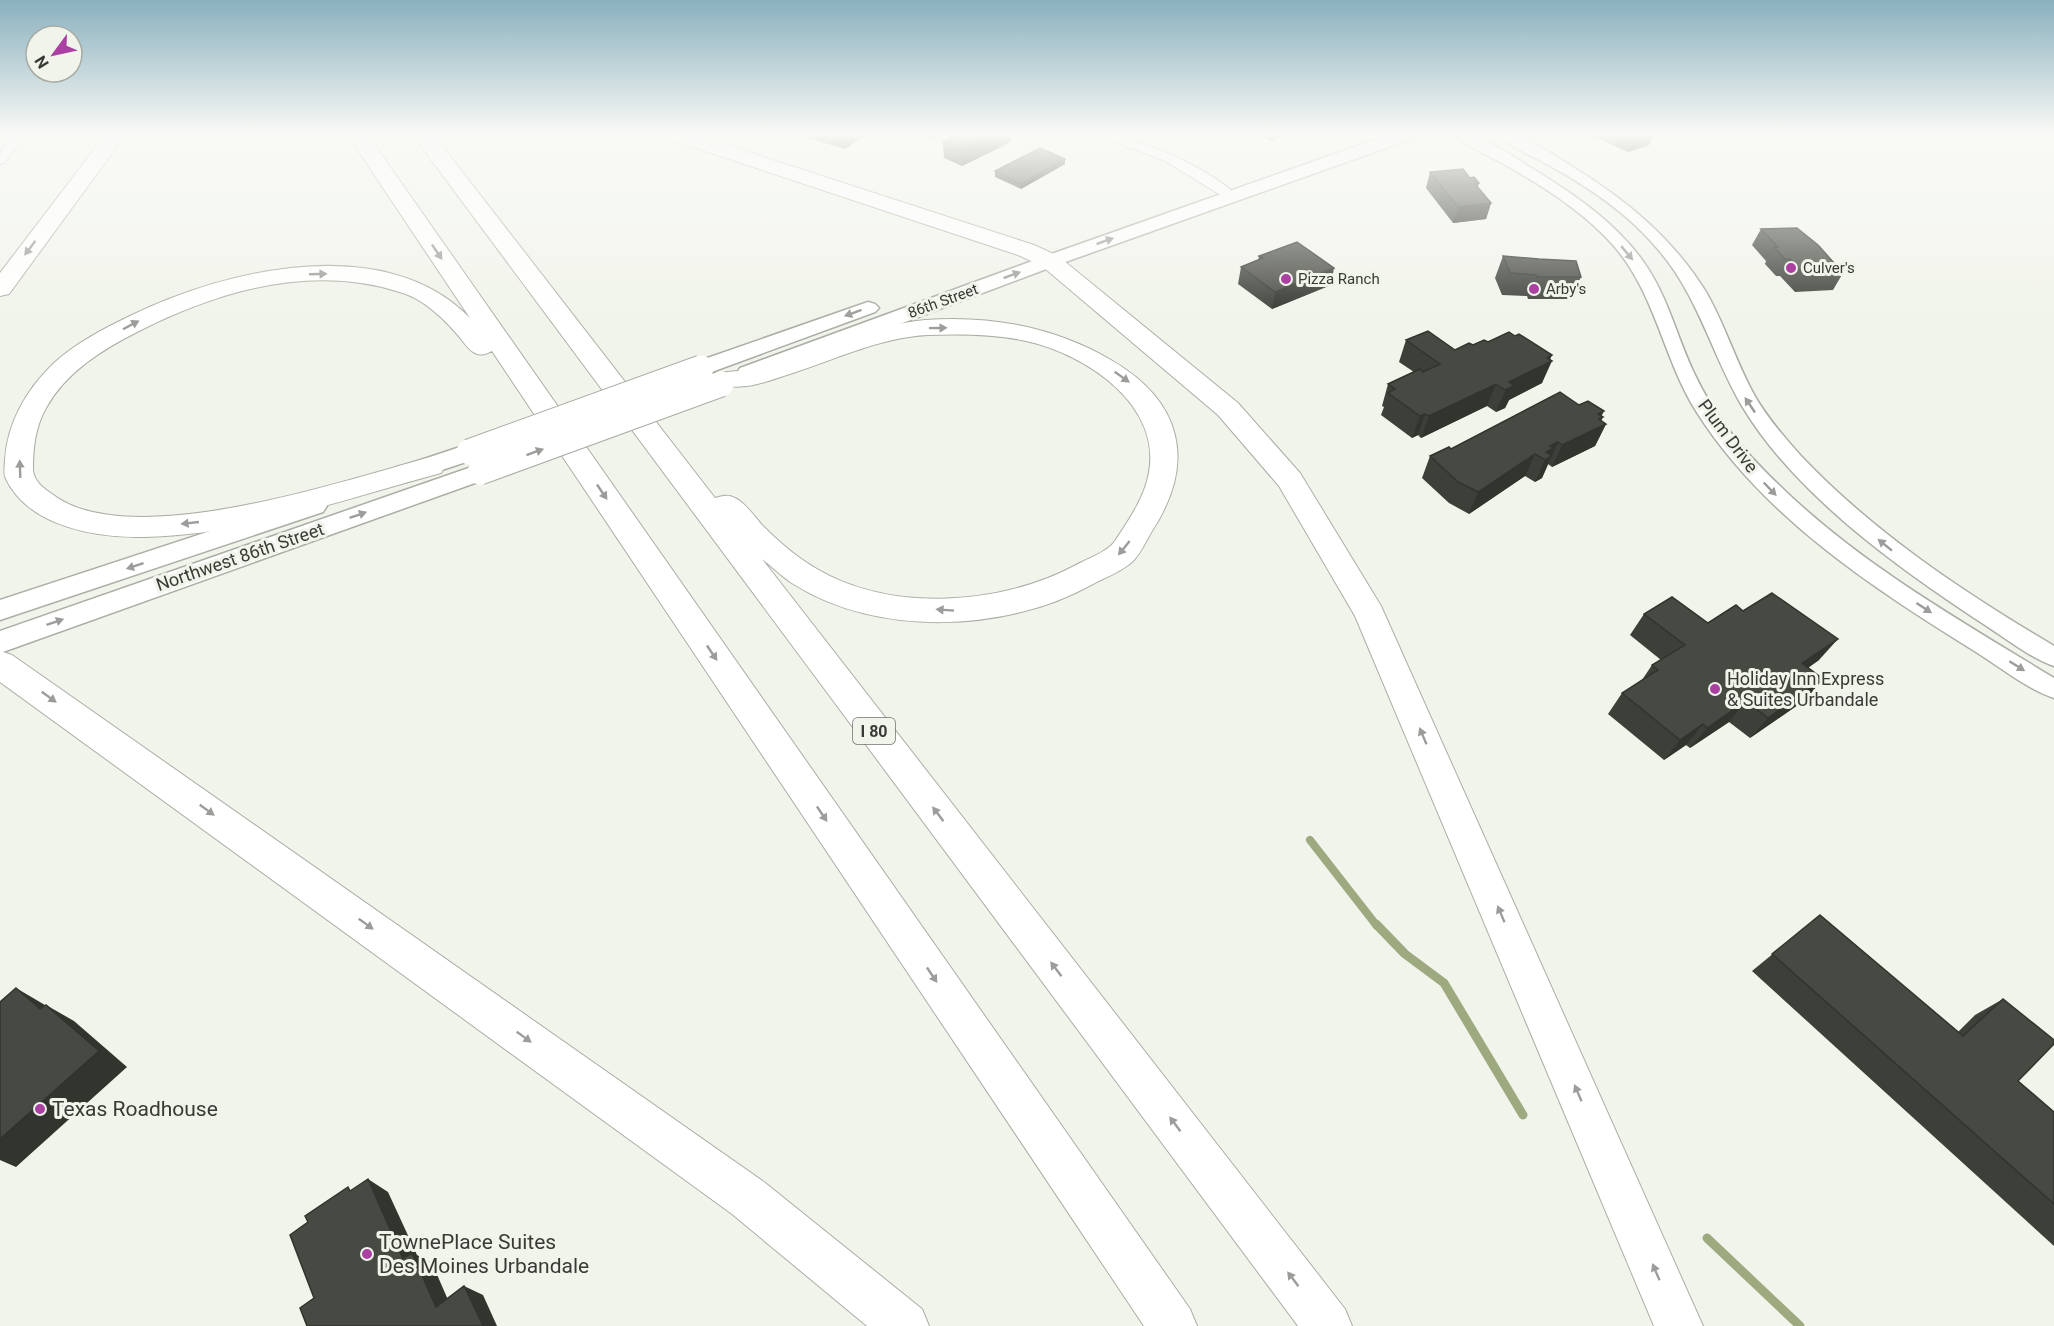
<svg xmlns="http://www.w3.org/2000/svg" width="2054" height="1326" font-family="Roboto,sans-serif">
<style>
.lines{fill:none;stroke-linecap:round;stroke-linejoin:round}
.stream-far1{stroke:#9da97e;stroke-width:8}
.stream{stroke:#9da97e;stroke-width:9}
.minor-casing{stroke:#abaea5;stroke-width:2}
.tertiary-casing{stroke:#abaea5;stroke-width:3}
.primary-casing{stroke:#abaea5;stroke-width:3}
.motorway-casing{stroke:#abaea5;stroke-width:2}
.minor{fill:#fff;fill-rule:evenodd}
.tertiary{fill:#fff;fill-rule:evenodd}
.primary{fill:#fff;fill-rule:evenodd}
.motorway{fill:#fff;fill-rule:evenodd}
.primary-bridge-casing{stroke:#abaea5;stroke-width:27;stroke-linecap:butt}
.primary-bridge{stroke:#fff;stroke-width:25}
.wall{fill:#3d4039}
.shaded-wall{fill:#32342e}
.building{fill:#474a42;stroke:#32342e;stroke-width:1.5}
.oneway{fill:#9c9c9a}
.poi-dot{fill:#aa40a1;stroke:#f1f4eb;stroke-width:2}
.labels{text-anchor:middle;stroke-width:6;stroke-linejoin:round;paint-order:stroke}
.far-poi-label{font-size:15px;fill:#393a36;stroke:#f1f4eb;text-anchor:start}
.far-street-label{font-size:15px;fill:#393a36;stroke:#f1f4eb}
.shield{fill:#f1f4eb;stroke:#70726c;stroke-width:1.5}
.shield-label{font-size:16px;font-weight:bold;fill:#393a36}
.street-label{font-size:18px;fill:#393a36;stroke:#f1f4eb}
.poi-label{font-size:18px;fill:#393a36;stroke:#f1f4eb;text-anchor:start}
.near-poi-label{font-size:21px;fill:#393a36;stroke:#f1f4eb;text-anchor:start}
</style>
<rect width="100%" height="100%" fill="#f1f4eb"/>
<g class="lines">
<path class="stream-far1" d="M1310,840l67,86"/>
<path class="stream" d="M1376,924l29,30 39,29 79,132
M1707,1238l93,88"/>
<defs>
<path id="minor" d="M14,134h12l-22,29 -4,1v-11z
M1095,134c37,-1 117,35 142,62l-10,3 -62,-38z"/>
<path id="tertiary" d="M1455,134c27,0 51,18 73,32 43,26 88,56 117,98 24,35 32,74 50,111 20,43 51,79 85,111 80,78 179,134 274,192v20c-27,-9 -54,-31 -78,-46 -103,-64 -214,-136 -280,-241 -33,-53 -40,-116 -82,-165 -29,-33 -68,-58 -105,-79 -16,-10 -42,-19 -54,-33z
M1498,134c27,0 51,18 73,32 54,33 101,71 135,126 18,31 29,67 46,99 12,23 31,45 49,65 73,77 162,136 253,190v20c-23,-8 -46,-26 -66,-39 -86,-56 -193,-132 -246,-221 -31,-53 -44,-112 -86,-159 -28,-33 -66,-59 -104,-80 -16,-10 -42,-19 -54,-33z"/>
<path id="primary" d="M1391,134h26l-3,4 -357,127 -301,113h-16l-3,-5 3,-5 303,-111z
M868,302l7,2 4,4 -4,4 -166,61h-16l-3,-5 3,-5z
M469,444l9,2 3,6 -3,6 -72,24 -9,-2 -3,-6 3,-6z
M480,464l9,2 3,6 -3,6 -489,175v-22z
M314,497l9,3 4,6 -4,6 -323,108v-20z"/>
<path id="motorway" d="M106,134h20l-117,160 -9,2v-23z
M347,134h20l823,1175 7,17h-53l-652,-975c-5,3 -11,5 -17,2 -7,-3 -13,-14 -19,-20 -14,-16 -32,-33 -53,-40 -89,-30 -183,-3 -264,38 -36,18 -73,41 -93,77 -11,20 -13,40 -13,62 1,11 10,18 19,24 77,60 292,-14 379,-37l10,2 4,7 -4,7c-97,26 -195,62 -297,64 -47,1 -115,-10 -138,-58 -3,-6 -1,-13 -1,-20 3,-38 22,-70 49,-96 22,-20 49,-34 76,-47 96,-47 256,-85 340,2z
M412,134h21l282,364c7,-2 13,-4 20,0 11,5 20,20 29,29 15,15 35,32 53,42 75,44 185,36 259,-4 13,-7 31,-13 39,-24 13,-20 28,-41 33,-64 17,-71 -62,-123 -122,-136 -31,-7 -66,-7 -98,-6 -46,2 -92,24 -135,38 -23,7 -46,18 -70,12l-4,-6 4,-6c8,-2 17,-2 26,-3 59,-14 115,-44 176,-50 65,-5 130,7 186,40 71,41 86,102 41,171 -6,10 -12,24 -20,31 -11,10 -28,16 -41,23 -84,47 -213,52 -296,0 -12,-7 -22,-18 -33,-26l583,750 7,17h-54z
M663,134h30l341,111 24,11 180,147 62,70 81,133 322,720h-49l-299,-710 -76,-130 -61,-71 -176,-149 -24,-11 -352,-117z
M0,651l12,4 752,527 158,127 7,17h-62l-135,-112 -732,-532z"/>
</defs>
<use href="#minor" class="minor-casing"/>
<use href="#tertiary" class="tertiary-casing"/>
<use href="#primary" class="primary-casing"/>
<use href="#motorway" class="motorway-casing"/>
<use href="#minor" class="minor"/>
<use href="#tertiary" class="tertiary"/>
<use href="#primary" class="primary"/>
<use href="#motorway" class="motorway"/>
<defs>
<path id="primary-bridge" d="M469,452l232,-84
M480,472l241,-88"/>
</defs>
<use href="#primary-bridge" class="primary-bridge-casing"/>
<use href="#primary-bridge" class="primary-bridge"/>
</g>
<path class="wall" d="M801,134h66l-22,15 -44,-13z
M922,134h20l-10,5z
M959,134h52v6l-2,3 -47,23 -18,-8 -1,-16z
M1251,134h33l-12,7z
M1590,134h64l-5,11 -21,7 -38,-17z
M1065,159v5l-44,25 -26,-12v-6z
M1430,172l40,6 9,5 -1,4 13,16 -5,16 -33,4 -27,-35z
M1761,229l82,44 -10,17 -38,2 -15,-16h-4l-11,-12 1,-3 -14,-16z
M1259,256l72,29 -59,24 -34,-25 3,-17 17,-6z
M1503,256l78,21 -10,22h-43l-1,-3 -25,-1 -7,-17z
M1406,340l49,10 33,-8 62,18 -8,23 -33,17 -4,8 -9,4 -9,-6 -66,32 -3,-3 -6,3 -31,-23 3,-8 -2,-1 6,-22 26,-12 -15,-10z
M1579,405l23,11 -1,5 5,3 -11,22 -43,21 -4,-3 -6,14 -7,4 -10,-6 -56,38 -20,-11 -27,-25 8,-22z
M1644,614l64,9 111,37 -11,8 15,11 -18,21 -55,38 -21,-16 -39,26 -4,-3 -22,15 -56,-46 14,-21 20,-13 10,-15 9,-5 -31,-25z
M1820,915l138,117 17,-17 28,-16 15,82 36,31v134l-302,-275z"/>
<path class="shaded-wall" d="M843,134h24l-22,15z
M932,134h10l-10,5z
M995,134h16v6l-2,3 -47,23 -1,-16z
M1274,134h10l-12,7z
M1642,134h12l-5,11 -21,7 7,-15z
M1065,159v5l-44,25v-5z
M1491,203l-5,16 -33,4 5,-16z
M1334,268l-3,17 -59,24 3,-17z
M1552,355l-3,7 3,-1 -10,22 -33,17 -4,8 -9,4 13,-30z
M1496,384l-9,22 -66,32 8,-22z
M1604,411l-4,8 3,-2 -5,11 8,-4 -11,22 -43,21 10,-22 36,-31z
M1425,414l-7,21 -6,3 8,-22z
M1558,442l-16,36 -7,4 10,-22 -2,-1 7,-13z
M1535,454l-10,22 -56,38 9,-22z
M1838,639l-19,21 -35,24 18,-21z
M1823,679l-18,21 -55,38 18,-20z
M1746,701l-17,21 -39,26 17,-20z
M1703,724l-17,21 -22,15 16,-20z
M16,988l29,17 -5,4z
M46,1005l28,16 53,46 -111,100 -16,-7v-21z
M368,1179l20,13 29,63 15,8 23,53 -19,-9 -33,-48z
M464,1286l19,9 14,31h-14z"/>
<path class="building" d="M959,134h36l-34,16 -18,-8z
M1629,134h13l-7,3z
M1040,148l25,11 -44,25 -26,-13z
M1463,169l7,9 4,-1 5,6 -4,1 16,19 -33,4 -28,-35z
M1797,228l21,17 25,28 -38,3 -15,-17h-5l-11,-12h4l-17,-18z
M1297,242l37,26 -59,24 -34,-25 22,-9 -4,-2z
M1503,256l36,3 37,2 5,16h-44l-1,-2 -26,-2z
M1428,331l27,19 14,-7 4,2 11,-5 4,2 21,-10 6,4 4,-2 33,21 -5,3 5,3 -43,21 5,4 -9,4 -9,-6 -67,32 -4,-2 -5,2 -32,-23 7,-4 -7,-5 32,-15 3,3 17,-8 -34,-24z
M1560,392l19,13 9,-4 16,10 -6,3 5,3 -4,2 7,5 -44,21 -4,-3 -8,4 4,2 -8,4 6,4 -7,4 -10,-6 -57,38 -20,-10 -28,-26 19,-9 2,2z
M1772,593l66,46 -36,24 21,16 -55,39 -22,-17 -39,27 -4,-4 -23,16 -58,-47 36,-23 -6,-5 33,-20 -41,-31 28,-17 36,26 28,-18 7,6z
M1820,915l143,121 40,-37 51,41v4l-36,37 36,31v92l-282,-250z
M16,988l24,21 6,-4 53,46 -99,88v-137z
M368,1179l35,80 9,-6 24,54 28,-21 19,40h-176l-7,-18 14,-10 -24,-63 18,-13 -3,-6 43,-29 2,4z"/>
<defs><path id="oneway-solid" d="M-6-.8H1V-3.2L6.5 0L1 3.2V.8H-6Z" transform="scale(1.5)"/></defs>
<g class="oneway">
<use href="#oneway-solid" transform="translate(1105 241) rotate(-20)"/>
<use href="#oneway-solid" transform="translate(30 248) rotate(127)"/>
<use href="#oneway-solid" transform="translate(437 252) rotate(56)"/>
<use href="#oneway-solid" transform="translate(1627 253) rotate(50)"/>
<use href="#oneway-solid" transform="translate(318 274) rotate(-2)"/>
<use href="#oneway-solid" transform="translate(1012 275) rotate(-20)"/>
<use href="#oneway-solid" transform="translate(853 313) rotate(160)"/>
<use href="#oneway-solid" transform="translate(131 325) rotate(-28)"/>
<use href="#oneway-solid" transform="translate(938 328) rotate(-1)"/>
<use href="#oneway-solid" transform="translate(1122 377) rotate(36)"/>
<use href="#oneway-solid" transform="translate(1750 405) rotate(-124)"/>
<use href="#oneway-solid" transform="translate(535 452) rotate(-20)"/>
<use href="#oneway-solid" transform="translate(20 469) rotate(-92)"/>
<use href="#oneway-solid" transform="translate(1770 489) rotate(46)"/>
<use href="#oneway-solid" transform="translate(602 492) rotate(56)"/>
<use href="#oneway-solid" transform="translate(358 515) rotate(-19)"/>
<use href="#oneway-solid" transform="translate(190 523) rotate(174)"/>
<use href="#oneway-solid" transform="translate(1885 545) rotate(-141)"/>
<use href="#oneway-solid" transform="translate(1124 548) rotate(129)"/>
<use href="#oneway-solid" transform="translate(135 566) rotate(162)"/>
<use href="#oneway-solid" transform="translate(1924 608) rotate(33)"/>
<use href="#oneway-solid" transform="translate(945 610) rotate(-176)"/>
<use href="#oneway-solid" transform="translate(55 622) rotate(-19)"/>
<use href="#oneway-solid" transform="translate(712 653) rotate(56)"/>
<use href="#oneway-solid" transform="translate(2017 666) rotate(32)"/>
<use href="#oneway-solid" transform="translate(49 697) rotate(36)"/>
<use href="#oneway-solid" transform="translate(1423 736) rotate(-113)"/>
<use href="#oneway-solid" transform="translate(207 810) rotate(36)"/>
<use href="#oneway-solid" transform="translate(822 814) rotate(56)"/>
<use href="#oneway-solid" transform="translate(938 814) rotate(-127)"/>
<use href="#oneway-solid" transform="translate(1501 914) rotate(-113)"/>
<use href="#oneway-solid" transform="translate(366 924) rotate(36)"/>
<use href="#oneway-solid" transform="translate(1056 969) rotate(-127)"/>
<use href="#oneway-solid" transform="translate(932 975) rotate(56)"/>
<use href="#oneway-solid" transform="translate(524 1037) rotate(36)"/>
<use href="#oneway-solid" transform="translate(1578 1093) rotate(-113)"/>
<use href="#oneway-solid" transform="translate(1175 1124) rotate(-127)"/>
<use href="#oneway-solid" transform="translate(1656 1272) rotate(-113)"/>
<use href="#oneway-solid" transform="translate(1293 1279) rotate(-127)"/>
</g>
<linearGradient id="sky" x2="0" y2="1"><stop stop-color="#8ab0be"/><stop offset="0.42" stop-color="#f9faf6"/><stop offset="1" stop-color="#f9faf6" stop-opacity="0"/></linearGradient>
<rect width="2054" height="320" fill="url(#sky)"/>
<g class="poi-dot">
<circle cx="1791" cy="268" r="6"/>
<circle cx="1286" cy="279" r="6"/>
<circle cx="1534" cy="289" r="6"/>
<circle cx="1715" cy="689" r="6"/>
<circle cx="40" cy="1109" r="6"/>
<circle cx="367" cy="1254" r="6"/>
</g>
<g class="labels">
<g class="far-poi-label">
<text x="1803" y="273">Culver's</text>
<text x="1298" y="284">Pizza Ranch</text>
<text x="1546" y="294">Arby's</text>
</g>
<g class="far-street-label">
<text transform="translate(943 301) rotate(-20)" y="5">86th Street</text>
</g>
<rect class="shield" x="853" y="718" width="42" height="26" rx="4.5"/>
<g class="shield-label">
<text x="874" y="737">I 80</text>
</g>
<g class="street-label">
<text transform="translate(1728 436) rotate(53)" y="6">Plum Drive</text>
<text transform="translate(240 557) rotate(-19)" y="6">Northwest 86th Street</text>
</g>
<g class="poi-label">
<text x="1727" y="685">Holiday Inn Express<tspan x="1727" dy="21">&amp; Suites Urbandale</tspan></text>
</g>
<g class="near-poi-label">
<text x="52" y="1116">Texas Roadhouse</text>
<text x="379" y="1249">TownePlace Suites<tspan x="379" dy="24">Des Moines Urbandale</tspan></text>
</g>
</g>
<g transform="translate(54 54) rotate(237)"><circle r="28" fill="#f1f4eb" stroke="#a7aaa3" stroke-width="1.5"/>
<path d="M0-4.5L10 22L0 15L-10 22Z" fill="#aa40a1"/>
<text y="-9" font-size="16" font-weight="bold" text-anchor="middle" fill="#393a36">N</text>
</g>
</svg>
